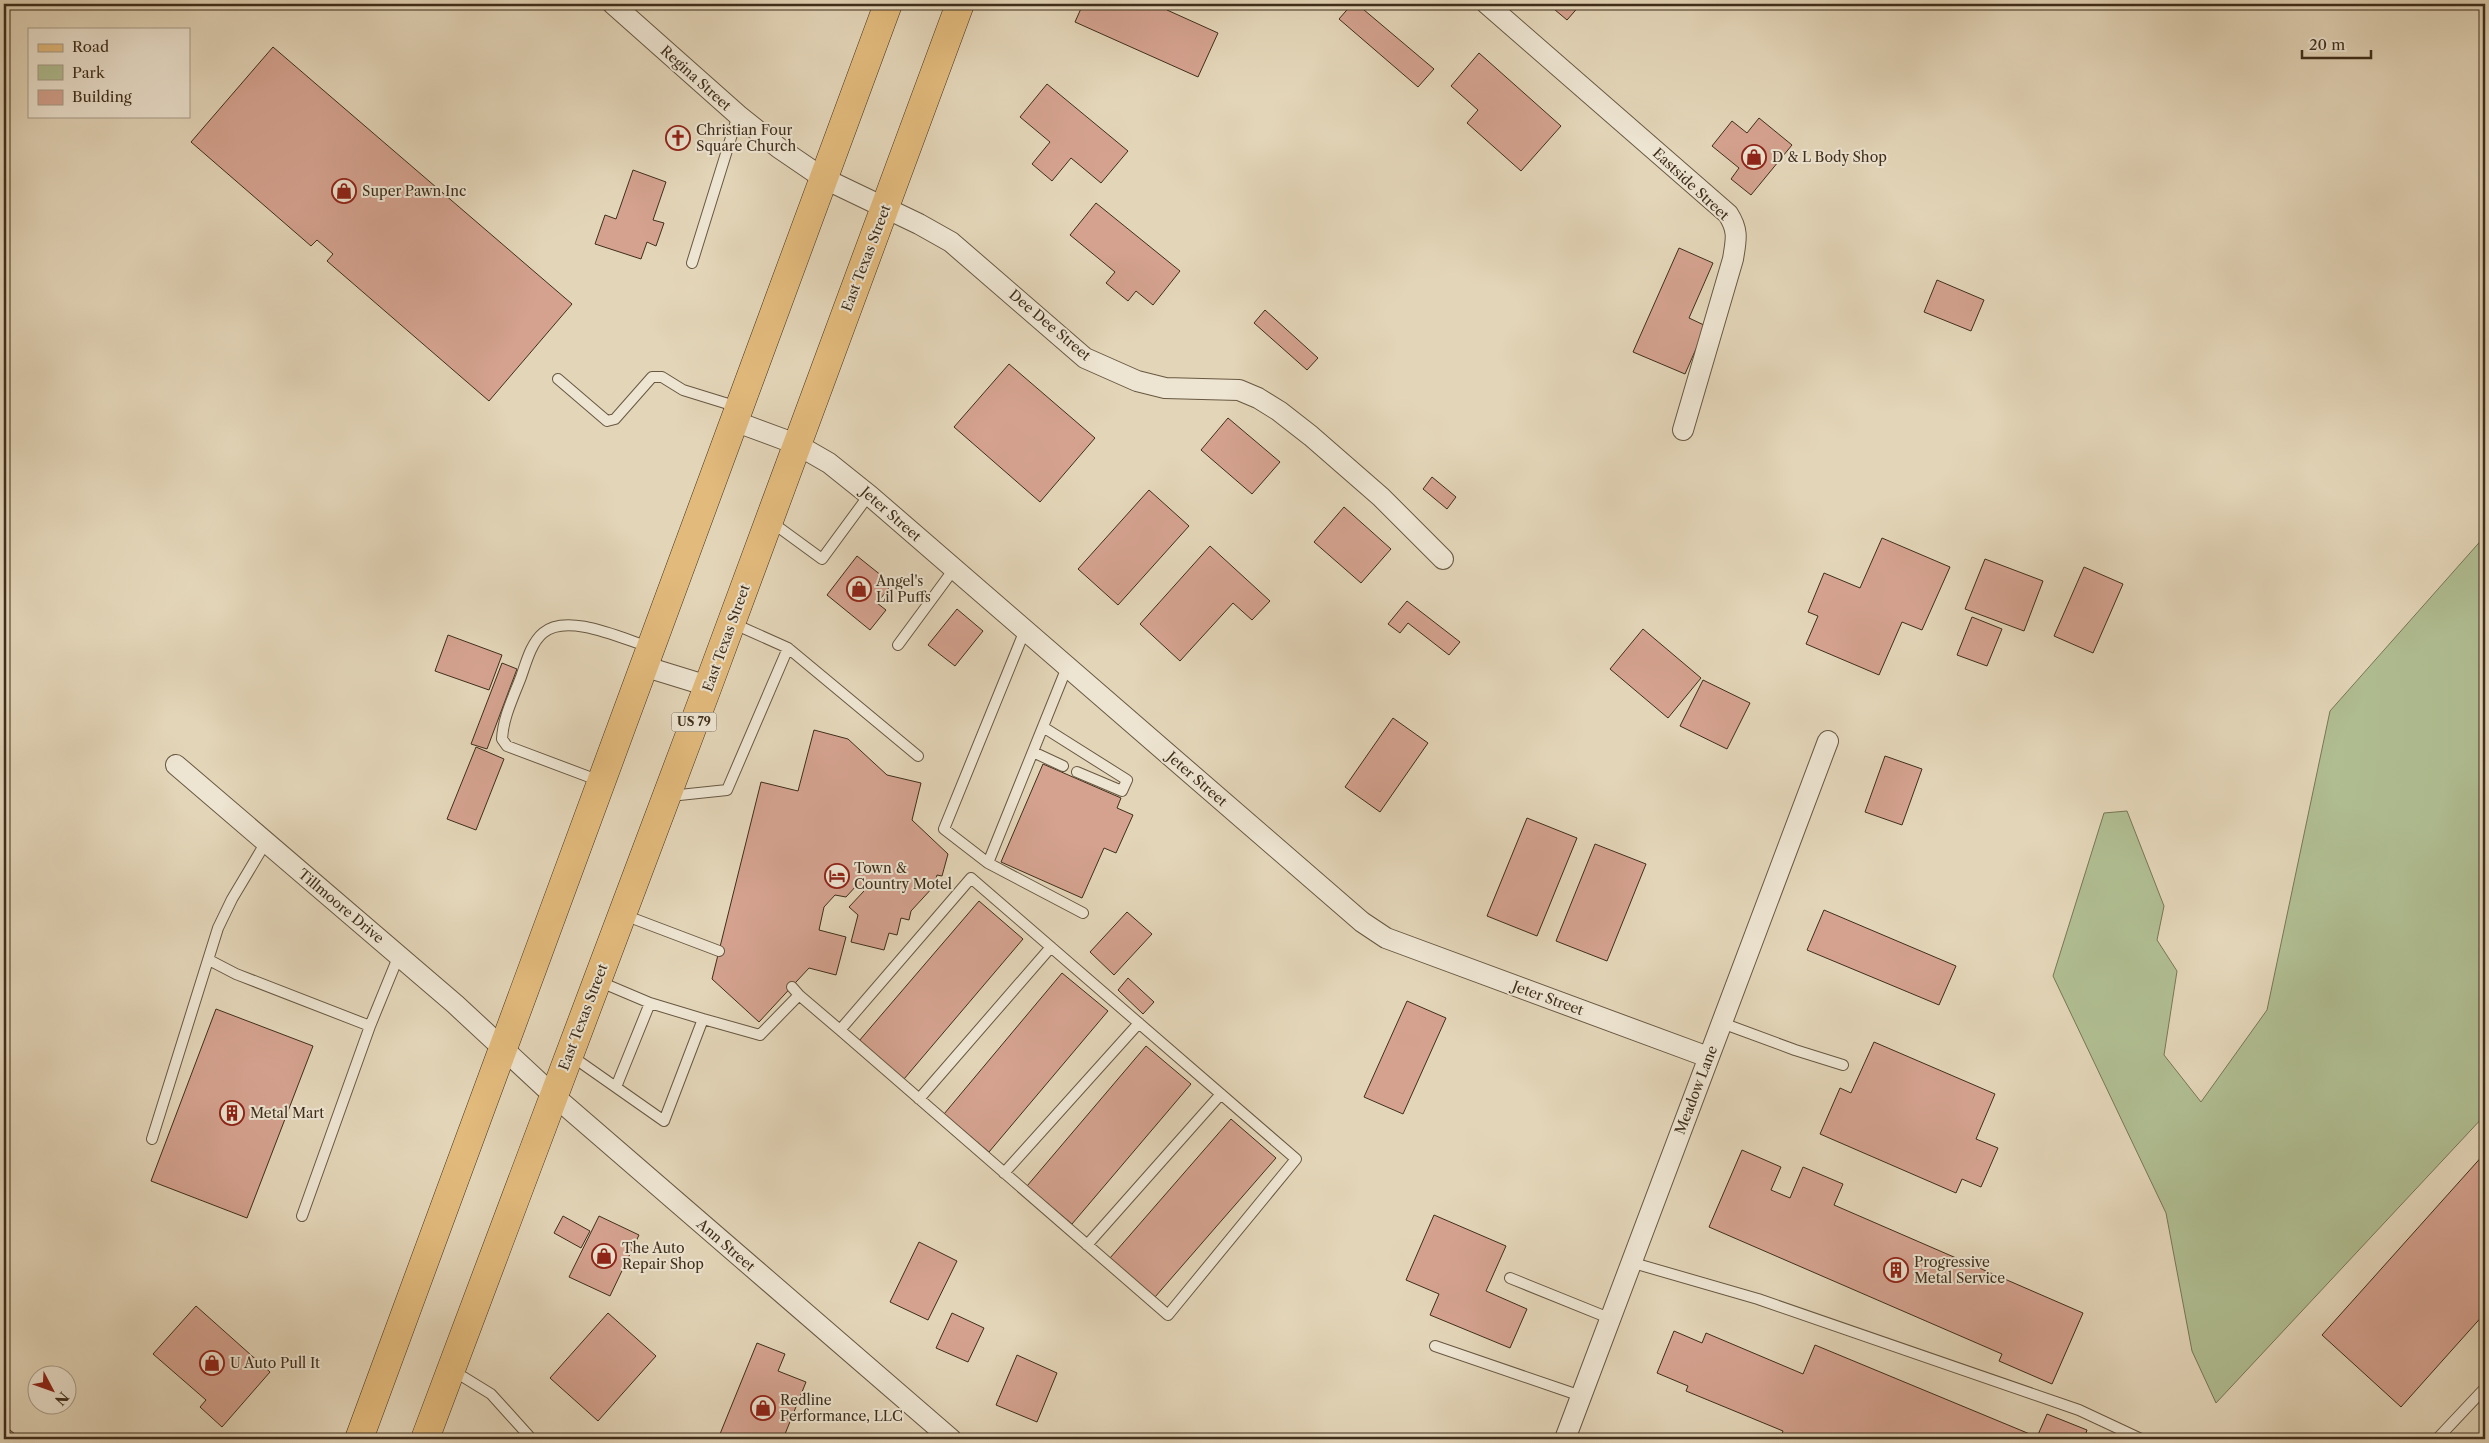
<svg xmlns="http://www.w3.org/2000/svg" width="2489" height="1443" font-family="'Libre Caslon Text',serif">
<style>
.green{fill:#b0be92;stroke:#787656}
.building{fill:#d4a28f;stroke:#3f2e1b}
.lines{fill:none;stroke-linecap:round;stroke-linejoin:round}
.lane-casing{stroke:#685842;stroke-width:12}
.street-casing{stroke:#685842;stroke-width:22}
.primary-casing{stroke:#3f2e1b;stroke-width:29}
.lane{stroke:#ede4d1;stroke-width:10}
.street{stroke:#ede4d1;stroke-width:20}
.primary{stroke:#e2ba7c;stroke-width:28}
.labels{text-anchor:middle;stroke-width:4;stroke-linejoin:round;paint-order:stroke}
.shield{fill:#ede4d1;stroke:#736552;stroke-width:1}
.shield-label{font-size:12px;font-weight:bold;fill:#3f2e1b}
.street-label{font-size:14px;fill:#3f2e1b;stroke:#ede4d1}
.poi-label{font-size:14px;fill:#3f2e1b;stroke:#ede4d1;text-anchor:start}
</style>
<rect width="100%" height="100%" fill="#e3d5b8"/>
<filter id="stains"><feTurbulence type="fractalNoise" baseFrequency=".004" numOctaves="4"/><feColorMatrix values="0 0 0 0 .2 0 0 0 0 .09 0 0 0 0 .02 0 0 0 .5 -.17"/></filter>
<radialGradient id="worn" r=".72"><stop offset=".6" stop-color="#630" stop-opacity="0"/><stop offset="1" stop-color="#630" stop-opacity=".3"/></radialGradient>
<path class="green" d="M2485,536v579l-269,288 -24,-52 -26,-138 -113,-237 51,-163 23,-2 37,95 -7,34 20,31 -13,84 37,47 66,-92 63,-299z"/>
<path class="building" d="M1083,4h87l-3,6 51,23 -20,44 -123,-55z
M1352,4h5l77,65 -16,18 -79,-68z
M1548,4h33l-14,16z
M273,47l299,257 -83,97 -162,-140 6,-7 -16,-14 -6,6 -120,-104z
M1479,53l82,73 -40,45 -54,-48 11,-13 -27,-24z
M1047,84l81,67 -27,32 -30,-25 -19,23 -20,-17 18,-22 -30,-25z
M1759,118l33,27 -41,50 -20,-16 8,-11 -27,-22 20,-25 15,12z
M633,170l33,12 -13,38 11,3 -8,23 -9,-4 -6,17 -46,-15 10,-29 11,4z
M1096,203l84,68 -27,34 -17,-14 -8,10 -22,-18 9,-11 -45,-37z
M1679,248l34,15 -24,55 17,8 -21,48 -52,-22z
M1937,280l47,20 -13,31 -47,-19z
M1265,310l53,48 -11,12 -53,-47z
M1009,364l86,74 -55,64 -86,-75z
M1228,418l52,44 -28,32 -51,-44z
M1432,477l24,20 -9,12 -24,-20z
M1149,490l40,36 -71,79 -40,-36z
M1344,507l47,42 -30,34 -47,-41z
M1882,538l68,29 -28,63 -20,-8 -23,53 -73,-31 12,-28 -10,-4 16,-39 36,15z
M1210,546l60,55 -18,19 -19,-17 -53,58 -40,-37z
M857,556l35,28 -15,19 9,7 -16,20 -43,-35z
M1985,559l58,22 -19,50 -59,-22z
M2084,567l39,17 -30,69 -39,-17z
M1407,601l53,41 -11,13 -41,-32 -8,10 -12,-9z
M957,609l26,22 -28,35 -27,-21z
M1972,617l30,12 -15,37 -30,-11z
M1643,629l58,49 -33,40 -58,-49z
M448,635l54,20 -13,35 -54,-19z
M502,663l15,6 -30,80 -16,-5z
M1703,680l47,23 -23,46 -47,-23z
M1393,718l35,25 -48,69 -35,-25z
M814,730l34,9 39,36 34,8 -9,37 36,34 -6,22 -5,-1 -3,11 -23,25 -2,9 -8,-2 -4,17 -8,-2 -5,17 -33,-8 7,-27 -9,-8 15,-16 -7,-6 -11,12 -11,-2 -11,12 -5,23 27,7 -10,38 -27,-7 -50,54 -47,-43 49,-197 37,9z
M476,747l28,12 -28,71 -29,-11z
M1885,756l37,13 -20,56 -37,-13z
M1043,764l78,34 -4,10 16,7 -17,38 -12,-5 -22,50 -81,-36z
M1527,818l50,20 -40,98 -50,-20z
M1595,844l51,20 -39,97 -51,-20z
M979,901l44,38 -119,140 -45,-38z
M1824,910l132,56 -17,39 -132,-55z
M1127,912l25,22 -38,41 -24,-23z
M1062,973l46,38 -119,141 -45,-38z
M1128,978l26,24 -11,12 -25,-24z
M1407,1001l39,17 -43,96 -39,-17z
M216,1009l97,37 -66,172 -96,-37z
M1874,1042l121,52 -19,45 22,9 -17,39 -19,-8 -6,14 -136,-59 20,-46 11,5z
M1146,1046l45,38 -119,140 -45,-38z
M1231,1119l45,39 -121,139 -45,-39z
M1742,1150l39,17 -10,23 19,8 13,-31 40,17 -9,21 249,108 -31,71 -53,-23 3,-7 -293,-127z
M2485,1153v160l-84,94 -79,-72z
M1434,1215l72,31 -20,45 41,18 -17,39 -80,-33 9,-21 -33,-14z
M563,1216l27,15 -9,17 -27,-15z
M599,1216l40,19 -29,61 -41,-19z
M919,1242l38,19 -29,59 -38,-18z
M196,1306l74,66 -48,55 -22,-20 6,-7 -53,-46z
M608,1313l48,43 -58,65 -48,-43z
M952,1313l32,15 -16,34 -32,-14z
M1674,1331l28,12 4,-10 97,41 12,-29 222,92 10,-23 40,16 -3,9h-304l3,-8 -97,-40 2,-5 -31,-13z
M757,1343l28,11 -7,17 28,11 -23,57h-50l-13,-5z
M1017,1355l40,18 -20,49 -41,-17z
M10,1430l11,9h-17z"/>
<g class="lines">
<defs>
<path id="lane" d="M692,263l46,-148
M558,379l49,42 8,-2 37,-42h10l21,13 55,17
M770,521l52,38 47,-64
M732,623l56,25
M1025,630l-81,199 44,34 79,-196
M898,645l56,-76
M1043,727l84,53 -5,11 -45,-19
M1033,752l30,14
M600,781l-93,-35 -5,-7c1,-21 11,-41 19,-62 5,-14 10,-34 22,-44 24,-21 80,6 106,14
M670,796l57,-6 61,-142 130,108
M988,863l95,50
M624,915l95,36
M209,960l27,14 134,52
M598,981l52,22
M792,987l7,8
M1722,1023l73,27 48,15
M570,1055l94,66 39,-102 57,16 39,-40 41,35 328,285 128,-156 -325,-281 -131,152
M616,1087l34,-84 53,16
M919,1099l132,-152
M152,1139l66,-211 14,-29 34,-57
M1004,1173l135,-150
M302,1216l68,-190 29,-71
M1087,1245l134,-151
M1630,1262l128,37 321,111 62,29
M1510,1278l99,40
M1435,1346l146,50
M452,1370l39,24 38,42 -1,3
M2437,1439l48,-51"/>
<path id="street" d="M613,4l125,111 41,33 44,30 96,46 32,18 134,116 52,23 28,7 74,2 19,8 21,13 32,25 70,61 62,62
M1487,4l241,210c11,17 8,26 5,45l-50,171
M734,421l62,23 33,19 40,32 493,427 24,16 322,119
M643,666l65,20
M176,765l279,239 98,91 398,344
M1565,1439l263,-698"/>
<path id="primary" d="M359,1439l529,-1435
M425,1439l283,-753 252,-682"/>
</defs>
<use href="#lane" class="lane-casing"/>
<use href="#street" class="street-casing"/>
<use href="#primary" class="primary-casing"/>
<use href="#lane" class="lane"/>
<use href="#street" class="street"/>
<use href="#primary" class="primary"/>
</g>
<defs>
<symbol id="church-ring" viewBox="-11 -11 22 22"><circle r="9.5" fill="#ede4d1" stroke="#8f2418" stroke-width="1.5"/><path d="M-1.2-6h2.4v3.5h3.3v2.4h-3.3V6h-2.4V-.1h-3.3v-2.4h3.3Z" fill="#8f2418"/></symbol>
<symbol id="shop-ring" viewBox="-11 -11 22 22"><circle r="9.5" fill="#ede4d1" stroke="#8f2418" stroke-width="1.5"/><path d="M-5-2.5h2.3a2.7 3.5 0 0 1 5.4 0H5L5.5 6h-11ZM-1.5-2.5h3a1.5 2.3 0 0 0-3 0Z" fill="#8f2418"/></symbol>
<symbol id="hotel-ring" viewBox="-11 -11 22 22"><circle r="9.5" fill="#ede4d1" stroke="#8f2418" stroke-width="1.5"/><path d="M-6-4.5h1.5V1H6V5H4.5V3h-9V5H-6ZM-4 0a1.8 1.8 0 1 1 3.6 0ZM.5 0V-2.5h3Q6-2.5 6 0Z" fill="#8f2418"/></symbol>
<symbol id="building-ring" viewBox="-11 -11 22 22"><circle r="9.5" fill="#ede4d1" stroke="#8f2418" stroke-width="1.5"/><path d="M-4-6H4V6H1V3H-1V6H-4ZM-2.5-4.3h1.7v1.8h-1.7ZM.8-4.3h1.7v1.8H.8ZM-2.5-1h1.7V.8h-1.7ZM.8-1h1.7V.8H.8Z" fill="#8f2418"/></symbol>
</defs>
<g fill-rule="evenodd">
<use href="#church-ring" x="664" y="124" width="28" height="28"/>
<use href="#shop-ring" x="1740" y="143" width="28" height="28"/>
<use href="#shop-ring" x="330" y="177" width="28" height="28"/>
<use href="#shop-ring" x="845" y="575" width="28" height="28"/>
<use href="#hotel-ring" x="823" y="862" width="28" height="28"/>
<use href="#building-ring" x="218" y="1099" width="28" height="28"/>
<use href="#shop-ring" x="590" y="1242" width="28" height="28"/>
<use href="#building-ring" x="1882" y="1256" width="28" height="28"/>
<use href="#shop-ring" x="198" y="1349" width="28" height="28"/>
<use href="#shop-ring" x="749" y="1394" width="28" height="28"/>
</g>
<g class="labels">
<rect class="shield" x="671.5" y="712.5" width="45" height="19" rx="4"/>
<g class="shield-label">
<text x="694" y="726">US 79</text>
</g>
<g class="street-label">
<text transform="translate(696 78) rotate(42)" y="5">Regina Street</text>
<text transform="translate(1691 184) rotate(43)" y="5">Eastside Street</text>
<text transform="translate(866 258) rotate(-69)" y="5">East Texas Street</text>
<text transform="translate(1050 325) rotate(40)" y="5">Dee Dee Street</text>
<text transform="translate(891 514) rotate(41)" y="5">Jeter Street</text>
<text transform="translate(726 638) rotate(-70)" y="5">East Texas Street</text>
<text transform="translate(1197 779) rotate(41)" y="5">Jeter Street</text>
<text transform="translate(341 906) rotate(40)" y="5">Tillmoore Drive</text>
<text transform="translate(1548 998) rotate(20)" y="5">Jeter Street</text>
<text transform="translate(583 1017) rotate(-69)" y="5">East Texas Street</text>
<text transform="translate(1696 1090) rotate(-69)" y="5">Meadow Lane</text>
<text transform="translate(726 1245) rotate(41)" y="5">Ann Street</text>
</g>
<g class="poi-label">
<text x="696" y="135">Christian Four<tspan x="696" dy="16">Square Church</tspan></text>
<text x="1772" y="162">D &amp; L Body Shop</text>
<text x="362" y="196">Super Pawn Inc</text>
<text x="876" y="586">Angel's<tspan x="876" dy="16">Lil Puffs</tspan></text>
<text x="854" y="873">Town &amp;<tspan x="854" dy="16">Country Motel</tspan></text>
<text x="250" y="1118">Metal Mart</text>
<text x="622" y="1253">The Auto<tspan x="622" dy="16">Repair Shop</tspan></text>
<text x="1914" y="1267">Progressive<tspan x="1914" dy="16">Metal Service</tspan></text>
<text x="230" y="1368">U Auto Pull It</text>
<text x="780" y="1405">Redline<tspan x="780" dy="16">Performance, LLC</tspan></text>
</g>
</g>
<rect width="2489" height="1443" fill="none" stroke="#e3d5b8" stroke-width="20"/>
<rect x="5" y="5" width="2479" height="1433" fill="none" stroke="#3f2e1b" stroke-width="2.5"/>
<rect x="10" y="10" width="2469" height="1423" fill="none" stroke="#3f2e1b"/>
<rect x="28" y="28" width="162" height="90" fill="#ede4d1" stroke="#a79b88"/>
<rect x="38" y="44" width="25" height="8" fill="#e2ba7c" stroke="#a79b88"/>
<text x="72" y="52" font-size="15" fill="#3f2e1b">Road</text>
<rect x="38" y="65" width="25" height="15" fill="#b0be92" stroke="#a79b88"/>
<text x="72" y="78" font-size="15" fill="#3f2e1b">Park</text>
<rect x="38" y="90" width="25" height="15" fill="#d4a28f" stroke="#a79b88"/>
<text x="72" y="102" font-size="15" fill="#3f2e1b">Building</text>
<g transform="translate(52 1390) rotate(131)"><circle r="24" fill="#ede4d1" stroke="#a79b88"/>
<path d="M0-4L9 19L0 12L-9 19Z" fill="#8f2418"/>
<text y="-8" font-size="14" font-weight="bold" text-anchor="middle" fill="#3f2e1b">N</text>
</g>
<path d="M2302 50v8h69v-8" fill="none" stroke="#3f2e1b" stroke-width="2.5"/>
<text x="2309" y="50" font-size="15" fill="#3f2e1b" stroke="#ede4d1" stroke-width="4" paint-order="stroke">20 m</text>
<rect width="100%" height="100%" filter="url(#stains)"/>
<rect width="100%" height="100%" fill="url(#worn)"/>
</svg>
